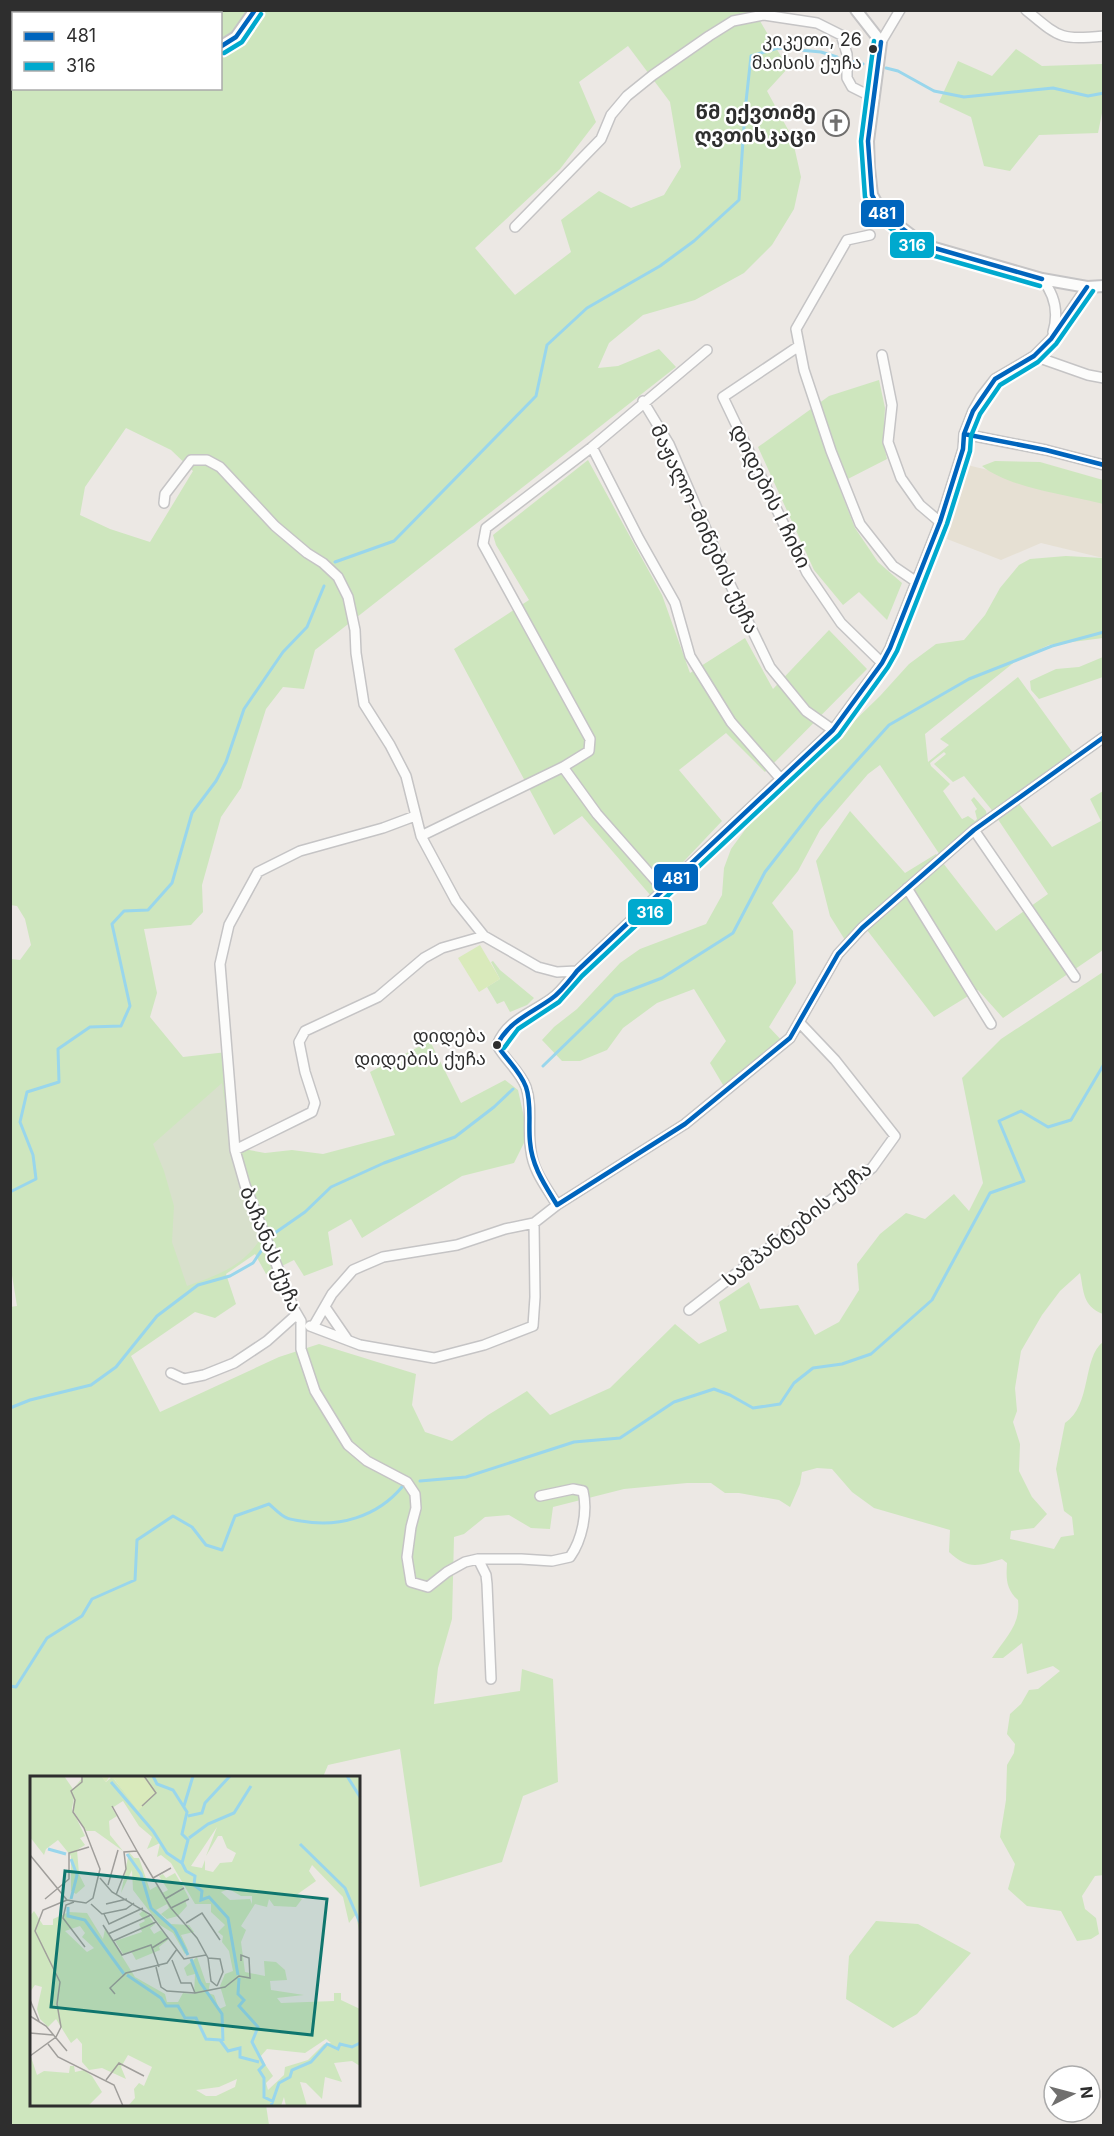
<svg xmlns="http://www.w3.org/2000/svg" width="1114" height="2136" font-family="Inter,'Noto Sans Georgian',sans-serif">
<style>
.education{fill:#e6e0d3}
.green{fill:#cee6be;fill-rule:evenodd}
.cemetery{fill:#d8e0cc}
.pitch{fill:#d9eabb}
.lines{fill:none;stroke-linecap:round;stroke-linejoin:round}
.stream{stroke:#99d6ec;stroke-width:3}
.minor-casing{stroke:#c5c4c5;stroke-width:12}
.tertiary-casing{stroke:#c5c4c5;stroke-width:14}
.minor{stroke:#fcfcfb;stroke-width:9}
.tertiary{stroke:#fcfcfb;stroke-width:10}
.bus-1-casing{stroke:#fff;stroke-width:9}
.bus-2-casing{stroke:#fff;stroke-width:9}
.bus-1{stroke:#0065bd;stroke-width:4.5}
.bus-2{stroke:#00a9ce;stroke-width:4.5}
.bus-dot{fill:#2e2e2e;stroke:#fff;stroke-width:2}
.labels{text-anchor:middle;stroke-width:4.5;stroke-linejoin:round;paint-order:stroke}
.bus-label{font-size:18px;fill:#2e2e2e;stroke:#fff;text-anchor:end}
.poi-label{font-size:20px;font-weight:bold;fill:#2e2e2e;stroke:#fff;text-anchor:end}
.street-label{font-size:20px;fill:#2e2e2e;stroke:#fff}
.inset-river{fill:none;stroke:#99d6ec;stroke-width:3}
.inset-road{fill:none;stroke:#a09e9b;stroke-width:1.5}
.view{fill:#0f766e;fill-opacity:0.15;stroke:#0f766e;stroke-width:3}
.inset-edge{fill:none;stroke:#2e2e2e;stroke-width:3}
.line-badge{stroke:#fff;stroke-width:2}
.badge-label{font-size:16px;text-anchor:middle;font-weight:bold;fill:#fff}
</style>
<rect width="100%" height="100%" fill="#ece8e4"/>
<path class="education" d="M967,465l136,32v61l-62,-15 -40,17 -54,-21z"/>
<path class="green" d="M11,11h743l34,57 -21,23 25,46 9,40 -7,32 -22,36 -28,28 -49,27 -52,15 -34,28 -11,25 20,-2 41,-17 17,18 -361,283 -11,39 -21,-2 -17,22 -25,79 -20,29 -19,68 1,27 -12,13 -47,4 13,64 -7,24 33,40 44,-5v94l38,7 27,-3 31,4 72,-19 -25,-63 60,-31 31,62 44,-23 13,10 10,45 -14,28 -52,13 -100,62 -11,-19 -23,13 5,33 -29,11 -10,-16 -28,14 -11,-20 -29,20 10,30 -21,14 -20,-6 -64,44 29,56 119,-55 40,-13 97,30 -4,31 13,27 27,9 36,-26 39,-24 23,24 60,-27 65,-64 24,20 28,-13 -8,-29 30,-20 11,27 38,-4 17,30 24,-13 20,-32 -2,-26 23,-30 26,-21 19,6 29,-25 15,17 14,-28 -21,-105 39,-39 102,-67v342c-21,-8 -19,-23 -23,-41l-20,18 -18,24 -21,36 -6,37 2,23 -4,11 7,22 -1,27 13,26 15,17 -13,14 -23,3 -1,8 44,10 7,-12 13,-2 -2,-18 -8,-6 -8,-42 9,-46c27,-18 17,-65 38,-81l1,533 -9,1 -13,20 3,13 11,9 3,16 -8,5 -14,2 -16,-30 -34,-5 -19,-17 7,-25 -15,-27 6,-37 1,-35 7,-12 1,-9 -8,-10 3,-20 11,-10 8,-14 9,-1 22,-18 -7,-5 -26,8 -5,-31 -19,15h-11c13,-20 29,-33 26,-58 -12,-11 -12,-21 -11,-37l-5,-4c-24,7 -34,11 -53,-7l1,-22 -76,-22 -22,-16 -20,-23 -15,-1 -15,4 -2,12 -10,23 -11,-7 -40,-7h-14l-14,-10h-24l-63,6 -71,18 -3,22 -19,-1 -22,-13 -24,2 -21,17 -10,3 -2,82 -14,49 -4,36 86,-13 2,-22 31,10 5,103 -35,14 -21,66 -82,25 -20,-138 -72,16 -5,12 -291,1v326l234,1 3,20h-258l-1,-818 7,-1 -6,-37v-310l9,1 11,-15 -6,-26 -8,-13 -7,-1zM14,14h206v74h-206zM628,46l42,56 11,65 -17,28 -33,13 -32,-17 -38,29 10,32 -56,43 -40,-47 85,-79 36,-47 -17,-40zM126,428l45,22 22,21 -43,71 -40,-13 -30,-14 5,-28z
M1016,49l26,17 61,-2 1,48 -2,1 -4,20 -59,2 -29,36 -26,-5 -13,-49 -32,-15 19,-41 34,15z
M879,380l6,28 -2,34 4,17 -49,25 17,44 23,34 24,21 -15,37 -28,-28 -16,13 -29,-35 -56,-123 71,-51z
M588,460l74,135 28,78 55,-35 28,51 56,-59 38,39 -102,103 -39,-39 -47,37 43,51 -71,75 -69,-80 -28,19 -100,-186 75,-49 -33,-55 -3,-10z
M995,461l45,1 63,18v24c-34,-9 -94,-16 -121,-38z
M1066,556l37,2v80l-54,7 -32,15 -92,74 3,28 21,-17 -9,-6 78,-62 55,76 -59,44 38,50 49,-26 -11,-22 13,-8v159l-100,68 -25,-28 -44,27 -67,-87 -17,18 -20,-32 -14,-55 34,-50 55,62 31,-19 60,77 52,-37 -57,-85 -27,-33 -11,6 -19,-18 12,-10 -2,-2 -14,11 1,3 19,18 -7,7 19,28 6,-3 7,5 2,-2 -2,-8 2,-2 -6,-9 3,-3 12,14 1,5 -47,39 -60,-90 -12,9 -48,56 -22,41 -26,32 21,28 3,52 -27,44 16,17 -56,51 -19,-32 16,-22 -32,-52 -37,14 -34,25 -16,22 -27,11h-18l-20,-21 12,-13 23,-18 43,-46 20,-14 66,-25 16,-29 2,-27 7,-19 27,-37 20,-22 36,-30 66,-64 29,-32 27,-20 28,-4 21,-25 15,-27 19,-23 11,-6z
M1103,657v20l-64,22 -8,-9 -1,-9 26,-12 23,-2z
M493,961l7,9 34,28 -7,7 -17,7 -6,-11 -7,3 -10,-17 13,-8 -9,-17z
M876,1921l42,3 53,29 -54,61 -24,14 -47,-29 3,-43z"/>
<path class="cemetery" d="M222,1083l9,68 30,87c-18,29 -44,37 -74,48l-15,-44 2,-36 -10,-35 -11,-27z"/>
<path class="pitch" d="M480,945l20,34 -21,13 -21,-34z"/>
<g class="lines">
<path class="stream" d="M850,61l13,3
M886,68l12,3 36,20 30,6 89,-9 35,8 16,-3
M335,562l59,-21 142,-145 11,-51 40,-37 73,-42 34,-25 45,-41 6,-89 6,-55 27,-8 43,4 16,5
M543,1066l72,-70 47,-18 71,-45 32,-61 52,-67 72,-80 80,-46 83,-33 52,-14
M10,1192l26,-13 -3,-24 -13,-33 7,-30 32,-10 -1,-33 32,-22 31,-1 9,-20 -18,-82 12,-13 24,-1 24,-27 20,-70 24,-32 10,-19 18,-53 39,-57 24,-25 17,-41
M10,1408l20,-8 61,-15 25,-18 41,-51 41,-31 32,-9 23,-13 19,-28 33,-23 26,-25 53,-24 71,-26 39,-30 19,-18
M420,1481l46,-4 108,-35 46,-4 54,-36 40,-13 16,6 23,13 27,-4 14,-21 19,-15 29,-4 29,-10 61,-54 58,-107 34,-12 -25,-60 22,-10 27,16 23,-7 33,-56
M10,1686l6,1 31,-49 35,-22 10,-17 43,-19 2,-40 36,-24 19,11 14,18 16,5 13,-34 34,-12c5,4 12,12 18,14 4,2 10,2 14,3 37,7 76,-4 101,-34"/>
<defs>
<path id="minor" d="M1026,10c34,28 33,30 78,26
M881,42l19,-32
M515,227l86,-88 10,-24 16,-19 26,-21 56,-39 24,-15 31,-6 53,8 24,12 6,19v24l5,9 22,11
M870,235l-23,5 -51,89 8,41 27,81 29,73 33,42 22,15
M1042,279c13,16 17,33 11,53
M799,346l-76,51 84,176 34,50 41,40
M882,355l10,50 -4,37 13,36 19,27 20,17
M1034,356l54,19 16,3
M643,401l26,43 60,138 41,85 36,44 27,19
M964,434l82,16 58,15
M592,447l47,92 36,64 15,53 41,66 49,56
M164,503l1,-9 26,-34h16l13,7 55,59 32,27 16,10 15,14 10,20 7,33 1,23 8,51 26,41 16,31 15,60 35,65 28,35 54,31 19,5 20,-1
M563,767l34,47 67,76
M415,816l-32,12 -83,23 -42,21 -29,53 -9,39 15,186 10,35 49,124 7,12v28l14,42 33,54 19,16 40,21 8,12 1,14 -5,19 -4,30 4,25 17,5 19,-15 18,-10 13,-3h43l31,2 18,-4c12,-17 18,-45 13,-66l-10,-2 -33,7
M974,830l101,147
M421,836l142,-69 26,-16 1,-12 -107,-195 3,-16 106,-81 115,-97
M907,888l84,136
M235,1150l77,-38 3,-9 -10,-31 -6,-30 6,-11 73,-34 46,-39 18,-10 42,-12
M557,1205c-10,-17 -24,-34 -26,-54 -4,-21 2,-44 -5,-64 -6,-16 -21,-27 -29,-42 10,-25 33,-31 54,-46 10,-7 18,-19 26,-28l256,-241 49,-67 8,-15 50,-126 23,-73 1,-15 9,-23 8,-14 14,-18 39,-23 17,-17 36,-52
M325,1307l22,32
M689,1310l183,-142 23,-32 -60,-76 -36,-38
M310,1326l50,19 74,13 50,-13 49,-19 2,-29 -1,-74
M313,1327l19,-33 21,-24 30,-13 74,-12 48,-16 29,-6 23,-18 128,-81 105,-86 48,-84 24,-26 112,-98 130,-93
M171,1373l13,6 20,-4 30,-12 33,-22 29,-26
M478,1559l8,16 1,9 4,95"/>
<path id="tertiary" d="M856,10l25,32 -13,99 1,27 3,27 10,18 42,32 118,34 45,8 17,-1
M220,47l16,-10 19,-27
M10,58l4,-1"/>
</defs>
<use href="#minor" class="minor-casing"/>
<use href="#tertiary" class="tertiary-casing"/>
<use href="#minor" class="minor"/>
<use href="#tertiary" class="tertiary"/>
<defs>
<path id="bus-1" d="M881,42l-13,99 4,54 10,18 42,32 118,34
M220,47l16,-10 19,-27
M964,434l82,16 58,15
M497,1045c12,-24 33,-31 54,-46 10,-7 18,-18 26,-28l256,-241 49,-67 8,-15 50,-126 23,-73 1,-15 9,-23 22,-32 39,-23 17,-17 36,-52
M497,1045c9,14 23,26 29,42 6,17 2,37 4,55 2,25 15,43 27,63
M557,1205l128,-81 105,-86 48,-84 24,-26 112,-98 130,-93"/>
<path id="bus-2" d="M874,41l-13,100 4,56 11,20 45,35 119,34
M224,53l18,-11 19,-28
M504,1048l14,-19 41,-27 23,-26 257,-241 49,-68 9,-16 50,-127 23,-73 1,-15 9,-22 20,-29 38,-23 18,-18 37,-53"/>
</defs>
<use href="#bus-1" class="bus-1-casing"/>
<use href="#bus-2" class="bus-2-casing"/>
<use href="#bus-1" class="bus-1"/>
<use href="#bus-2" class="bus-2"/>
</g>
<defs>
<symbol id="church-ring" viewBox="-11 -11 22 22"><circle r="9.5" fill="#fff" stroke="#706f6e" stroke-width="1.5"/><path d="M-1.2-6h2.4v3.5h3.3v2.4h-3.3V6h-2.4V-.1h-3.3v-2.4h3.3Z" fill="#706f6e"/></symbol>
</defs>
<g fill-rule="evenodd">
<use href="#church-ring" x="821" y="108" width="30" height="30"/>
</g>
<g class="bus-dot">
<circle cx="873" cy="49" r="5"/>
<circle cx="497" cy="1045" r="5"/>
</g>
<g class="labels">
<g class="bus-label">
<text x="862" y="46">კიკეთი, 26<tspan x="862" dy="23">მაისის ქუჩა</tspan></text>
<text x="486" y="1042">დიდება<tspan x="486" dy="23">დიდების ქუჩა</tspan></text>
</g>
<g class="poi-label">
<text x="816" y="119">წმ ექვთიმე<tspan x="816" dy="23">ღვთისკაცი</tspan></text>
</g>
<g class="street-label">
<text transform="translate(771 496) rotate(64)" y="7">დიდების I ჩიხი</text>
<text transform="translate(705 529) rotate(65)" y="7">მაჟალო-მიწების ქუჩა</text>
<text transform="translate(797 1224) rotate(-39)" y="7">სამპანტების ქუჩა</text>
<text transform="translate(271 1249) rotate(68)" y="7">ბაჩანას ქუჩა</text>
</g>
</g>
<g transform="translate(30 1776)">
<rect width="330" height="330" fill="#ece8e4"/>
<path d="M0,0h34l9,13 11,-13h17l5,6 6,-5 25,30 18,-17 -11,-14h216v161l-4,-23 -7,9 -6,-26 -31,-32 -3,6 7,10 -21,15 7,3 -6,8 -22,-1 -5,-7 -2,8 -12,-3 -14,22 5,4 -5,12 4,30 20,4 -1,-15 12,1 9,8 2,10 -17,1 1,9 33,5 -27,3 4,5 53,-2v-8h7v7l19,9v57l-8,-5 -18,2 8,19 -17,-5 -3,22 -16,-16 -6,-1 7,24h-21l-2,-9 -3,9h-153l7,-8 -1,-9 5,-6 5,3 8,-19 -24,-12 -7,12 5,12 -24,-11 -13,2 -7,-8v-18l-5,-6 -6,5 -15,-24 -8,8 -8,-8 -3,-10 5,-22 -7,-2 -5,7v-76l4,-5 9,14h10v-6l16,-7 18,1 16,26 2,-10 30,48 30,17 2,8h11l5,-9 11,1 1,-20 -8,2 -3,-8 13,-11 9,26h4l-2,10 6,2 5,14 7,-3 -6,-20 5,-12 8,-3 -4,-20 -7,-9 1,-6 -5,-4 7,-7 -14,-13v-8h-16l-24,-41 -10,-8 -4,2 3,-14 -13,6 5,-12 -13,-11 -16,-25 -11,7 5,8 -8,5 1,14 13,16 -28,-20h-9l-13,-21 1,-14 -2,13 13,27 -5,2 5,7 -8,5 2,24 6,12 -9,8 -5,-3v-35l-13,-16 -12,9 -2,6 -14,-18zM187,51l-11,29 12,-20h4l5,12 9,5 -4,9 -12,1 -7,9 -8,-2v-10l-3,8 -11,-2zM199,113l12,7h11v8l-2,-5 -20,1 -9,-8zM50,150l5,7 -3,4 12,11 -7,4 -22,-21zM296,263l5,4 -7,1 -16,16 -23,7 -1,8 -16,15 -2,-7 7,-7 -13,-19 7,-8 38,4zM207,303l-2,8 -19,9h-10l-10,-6 23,-3zM99,76l5,6h5l11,32 7,-4 5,7 6,-3 -9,-14 4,-2 3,4 9,-5 7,12 7,13 -4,2 2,6 -9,10 -11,3 -6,-5 8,-6 -2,-4 -11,6 15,14 18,1 5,7 -13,3 7,15 -3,4 -12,-21 -13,-8 -27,-35 -1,-20 -11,23zM114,134l11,14 -5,4 4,6 7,-4 8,9 -10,8 1,3 -24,10 -5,-9 -8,3 -8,-13 27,-9 -3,-8 6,-3 -6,-7zM1,281l6,18 7,-4 25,2 1,-7h4l1,6 9,-2 8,6 10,16 -14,14h-58z" fill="#cee6be" fill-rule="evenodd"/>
<path d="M71,0h43l13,16 -19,19 -23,-31 -6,-3 -3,5z" fill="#d9eabb"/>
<path class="inset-river" d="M123,0l4,8 16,6 14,22 -5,22 6,6 -6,23 4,8 9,5 -1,9 8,6 -1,9 8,-3 19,21 10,57M317,0l13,21M81,6l42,49 14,22 15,10M154,30l9,-30M158,40l14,-3 3,-10 25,-27M159,62l19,-14 26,-11 17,-27M270,68l45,44 15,35M18,73l18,5M97,78l14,20 10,34 24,22 13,25M41,83l6,16 -6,24M38,131v9l17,4 39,54M161,183l9,23 22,32 1,27M97,199l34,23 5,8h12l7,12h11l10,21 14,1 8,11 12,-3v9l19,5M209,202l-1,16 6,6 -5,6 19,21 -6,15 12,23 -5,5 5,8v19l10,5M241,330l8,-23 11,-6 2,-7 19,-8 16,-18 11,5 2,-5 12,3 8,-4"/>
<path class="inset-road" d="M82,30l25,45M112,30l14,-13 -12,-17M107,75l34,57 26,30 11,20 3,23 6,5M0,79l37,45 19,3 7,-5 7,-29 -16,-41 -11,-16 2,-12 -4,-9 11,-9v-6M70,102l12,14 39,23 33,44 22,-4M123,102l18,-10M78,109l10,-35M86,119l10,-26 -2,-17 13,-1M15,123l24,-20v-26l20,-6M135,123l19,-11M44,126l-8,3 -3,13 22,29M61,128l11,10 24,-5 8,-6M76,128l21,-5M141,132l18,-9M74,138l5,10 34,-16M156,147l16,-10 18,27M73,149l19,30 29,-10 8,22M78,158l43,-19M83,165l43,-19M122,172l16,-10M178,182l12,1 3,13 -6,14M142,184l9,23h10l4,10M126,191l5,20 6,4 28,2 30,-6 14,-11 11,2 -1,-20 -8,-3v6M85,218l-5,-6 16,-15 41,-10 10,-14M0,224l9,21M0,240l16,10 21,25M0,257l23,2M18,268l10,13 56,28 9,21M0,280l26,-19 5,-10 -4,-23 3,-22 -25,-51 8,-21 24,-10M76,304l13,-17 25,13"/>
<path class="view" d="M35,95l262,28 -15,136 -261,-28z"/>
<rect width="330" height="330" class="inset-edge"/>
</g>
<g class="line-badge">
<rect x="860" y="199" width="45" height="29" rx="6" fill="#0065bd"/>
<rect x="889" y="231" width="46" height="28" rx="6" fill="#00a9ce"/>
<rect x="653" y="863" width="46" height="29" rx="6" fill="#0065bd"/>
<rect x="627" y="898" width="46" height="28" rx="6" fill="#00a9ce"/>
</g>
<g class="badge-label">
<text x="882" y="219">481</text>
<text x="912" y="251">316</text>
<text x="676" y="884">481</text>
<text x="650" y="918">316</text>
</g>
<rect width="1114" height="2136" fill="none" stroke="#2e2e2e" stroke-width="24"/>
<rect x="12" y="12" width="210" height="78" fill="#ffffff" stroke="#ababab" stroke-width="1.5"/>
<rect x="24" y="32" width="30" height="9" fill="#0065bd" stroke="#ababab" stroke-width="1.5"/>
<text x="66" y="42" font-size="18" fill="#2e2e2e">481</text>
<rect x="24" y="62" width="30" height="9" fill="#00a9ce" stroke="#ababab" stroke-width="1.5"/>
<text x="66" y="72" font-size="18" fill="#2e2e2e">316</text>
<g transform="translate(1072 2094) rotate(84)"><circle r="28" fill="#ffffff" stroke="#ababab" stroke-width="1.5"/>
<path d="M0-4.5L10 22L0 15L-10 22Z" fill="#706f6e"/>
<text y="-9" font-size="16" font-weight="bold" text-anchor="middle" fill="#2e2e2e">N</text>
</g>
</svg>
